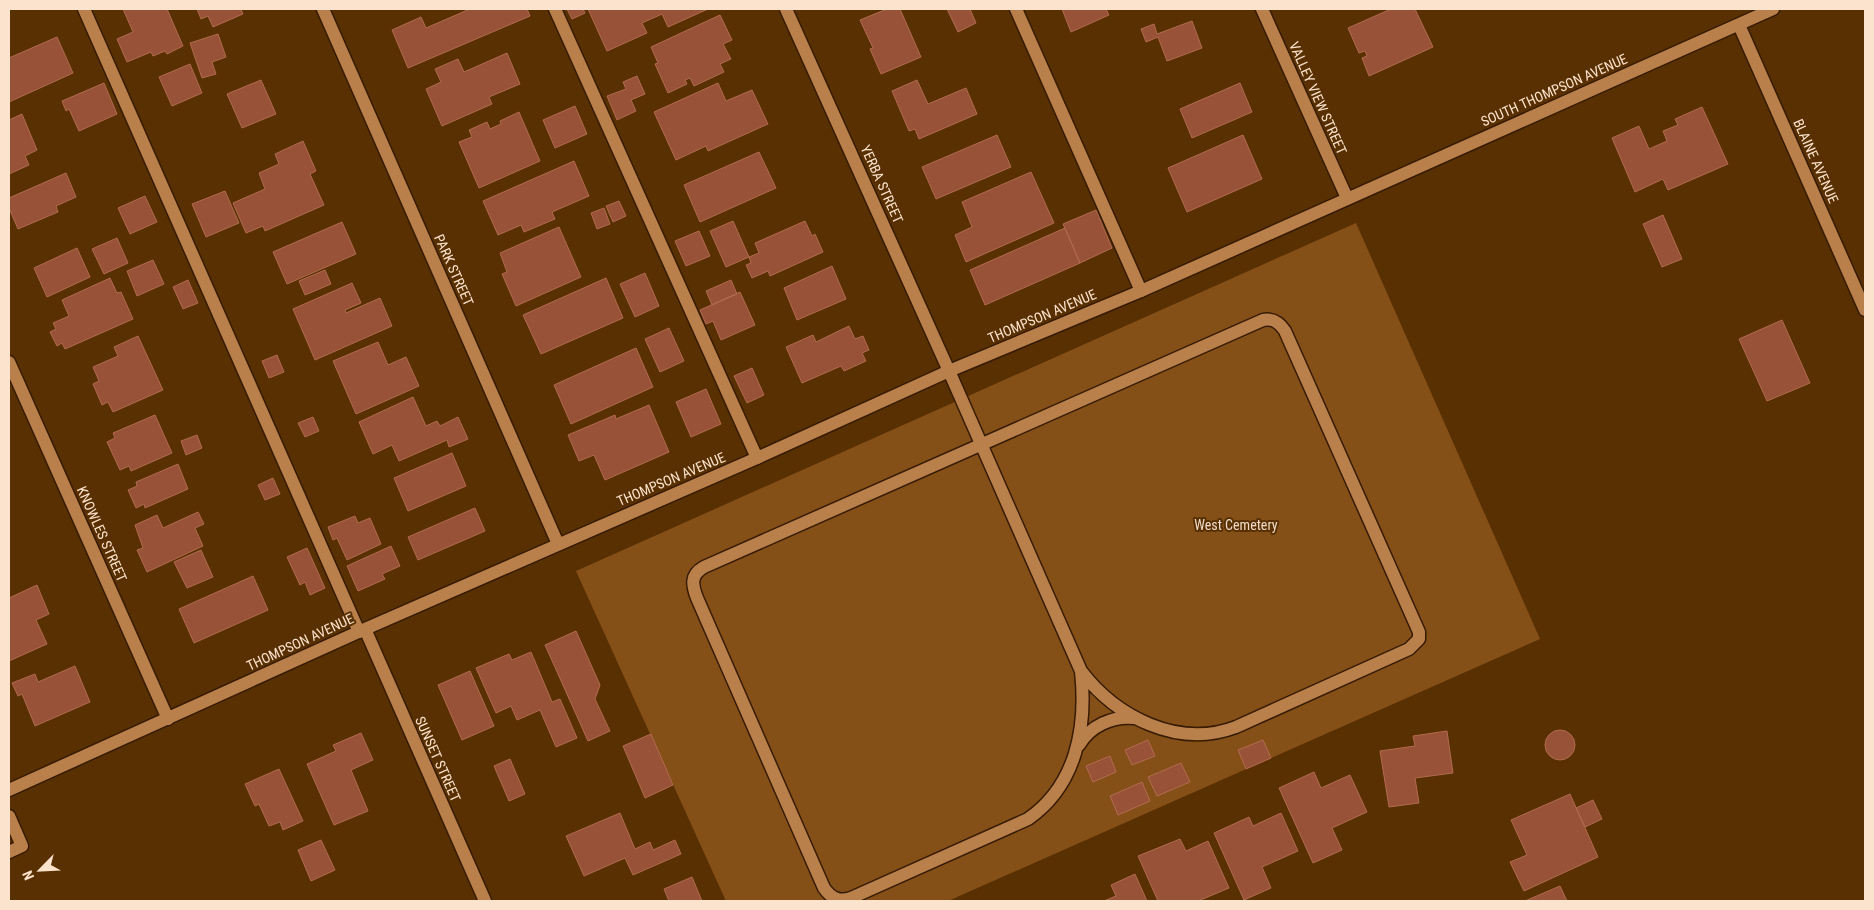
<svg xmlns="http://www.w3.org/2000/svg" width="1874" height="910" font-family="'Roboto Condensed',sans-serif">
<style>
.green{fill:#855018}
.building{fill:#975237;stroke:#b26b4f}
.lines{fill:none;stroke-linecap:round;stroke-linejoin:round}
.lane-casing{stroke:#371b00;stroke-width:15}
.street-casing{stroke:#371b00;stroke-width:15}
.lane{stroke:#ba804b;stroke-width:12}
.street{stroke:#ba804b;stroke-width:12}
.labels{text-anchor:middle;stroke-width:4;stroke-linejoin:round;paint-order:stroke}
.street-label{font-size:14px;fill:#fce3ce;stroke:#593002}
.park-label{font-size:14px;fill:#f1dccb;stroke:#593002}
</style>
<rect width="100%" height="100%" fill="#593002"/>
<path class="green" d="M1356,223l184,416 -592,262h-222l-150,-330z"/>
<path class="building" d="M123,9h44l16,37 -16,8 -2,-3 -12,5 -2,-4 -24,10 -10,-23 16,-7z
M197,9h44l2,5 -30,13 -5,-11 -7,3z
M470,9h57l3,7 -122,52 -16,-38 29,-13 5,11z
M567,9h16l2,4 -13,6z
M588,9h120l-40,18 -6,-13 -20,9 5,10 -40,18z
M887,9h13l21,48 -40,17 -11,-25 3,-1 -13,-28z
M947,9h23l6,14 -18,9z
M1062,9h44l3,6 -38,17z
M1391,9h24l18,38 -64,29 -7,-18 5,-2 -2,-5 -6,2 -11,-25z
M720,15l12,25 -9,4 8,15 -11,5 4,8 -30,14 -4,-8 -5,2 2,4 -19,9 -13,-29 3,-1 -7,-16z
M1192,21l10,27 -35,13 -9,-24 -12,5 -5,-13 13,-5 3,10z
M218,34l8,23 -14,5 4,12 -14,4 -12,-35z
M57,37l16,36 -64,29v-44z
M507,53l13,31 -31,13 3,7 -50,22 -16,-37 15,-7 -6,-13 23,-10 6,13z
M190,64l12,29 -30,13 -13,-29z
M637,76l8,18 -14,6 5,11 -19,9 -10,-24 19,-7 -3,-7z
M261,80l15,34 -34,14 -15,-34z
M917,80l11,24 38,-16 11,26 -58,25 -4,-10 -6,2 -17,-40z
M104,83l13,31 -38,17 -10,-22 -3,2 -4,-10z
M718,83l8,18 26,-11 16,34 -60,27 -2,-5 -30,14 -22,-48z
M1240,83l12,29 -60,26 -12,-29z
M575,106l12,28 -32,14 -12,-28z
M1702,107l26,57 -60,26 -5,-11 -28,13 -23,-54 27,-12 10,23 18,-8 -4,-10 15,-6 -3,-6z
M519,112l21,49 -61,27 -20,-46 13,-5 -3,-7 18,-8 3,7 11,-5 -1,-3z
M22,114l15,36 -12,6 4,9 -20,9v-54z
M997,135l14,32 -75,32 -14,-32z
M1243,135l19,44 -75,33 -19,-44z
M303,141l13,30 -6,3 14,31 -59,26 -2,-5 -17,7 -13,-30 32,-14 -6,-16 20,-9 -4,-10z
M759,152l17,36 -76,34 -16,-37z
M574,161l15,35 -37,16 3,7 -31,13 -3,-7 -23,10 -15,-34z
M1031,172l23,51 -88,39 -11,-27 17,-8 -10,-25z
M66,173l10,24 -20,9 2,6 -40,17 -9,-21v-10z
M225,191l14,32 -33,14 -14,-33z
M145,196l12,26 -27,12 -12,-26z
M619,201l7,15 -13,6 -7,-16z
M604,208l6,16 -13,5 -6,-16z
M1096,210l16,38 -32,15 -17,-39z
M1663,215l19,44 -20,8 -19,-43z
M733,221l16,36 -23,10 -16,-36z
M805,221l7,15 3,-2 8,18 -53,24 -2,-5 -16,7 -6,-13 5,-2 -2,-6 10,-4 -4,-10z
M342,222l14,32 -69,30 -14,-32z
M559,227l22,50 -65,29 -14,-32 5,-2 -7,-19z
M1065,228l15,35 -95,42 -15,-35z
M699,231l11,25 -24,10 -11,-25z
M117,238l11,25 -24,11 -12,-25z
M77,248l13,29 -43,20 -13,-29z
M153,260l11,24 -27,12 -10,-25z
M832,266l14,33 -49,21 -13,-32z
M325,270l6,14 -26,11 -6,-14z
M645,273l14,33 -24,11 -15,-33z
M110,278l7,15 4,-1 12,27 -68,30 -3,-6 -5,3 -7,-14 6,-3 -3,-6 16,-7 -7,-16z
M606,278l17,40 -82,36 -18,-39z
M188,280l10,23 -15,6 -10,-22z
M731,280l6,14 -25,11 -6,-14z
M352,283l9,20 -16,7 1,3 34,-15 12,28 -77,34 -22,-51z
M740,292l15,33 -34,15 -8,-19 -7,3 -6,-14z
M1782,320l28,63 -43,18 -28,-62z
M849,326l6,13 8,-3 6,14 -7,3 4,8 -22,10 -3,-5 -39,17 -16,-36 27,-12 3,7z
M669,328l15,33 -24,11 -15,-33z
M138,336l25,54 -50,22 -5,-10 -6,3 -9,-21 6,-3 -6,-14 25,-11 -4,-9z
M378,342l10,23 18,-8 13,29 -63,28 -23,-53z
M636,348l17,39 -82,37 -17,-39z
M277,355l7,17 -15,6 -7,-17z
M752,368l12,27 -17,8 -13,-27z
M706,389l15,35 -30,13 -15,-35z
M413,397l13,29 11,-5 3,5 18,-9 10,22 -19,8 -2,-7 -48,21 -7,-16 -19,9 -14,-32z
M649,405l20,47 -64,28 -11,-25 -15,6 -11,-26 47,-20 1,4z
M155,415l17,38 -41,18 -2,-5 -9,4 -13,-28 8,-4 -2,-5z
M313,417l6,14 -14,6 -7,-14z
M197,435l5,13 -16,7 -5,-14z
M452,453l14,33 -58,25 -14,-33z
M178,464l10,25 -43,19 -1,-4 -8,4 -8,-18 9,-4 -1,-4z
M273,478l7,16 -15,6 -7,-15z
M475,508l10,23 -67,29 -10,-23z
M198,512l6,12 -9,4 8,18 -56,26 -10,-22 6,-2 -8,-23 22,-10 6,13z
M355,516l3,7 12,-5 11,26 -34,16 -10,-22 -4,2 -5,-13z
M391,546l9,20 -18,8 3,5 -27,12 -11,-25z
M307,548l18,40 -15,7 -5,-13 -5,3 -13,-28z
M201,550l12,27 -26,11 -13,-26z
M253,576l15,34 -74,33 -15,-34z
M37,585l12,29 -13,6 11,24 -38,17v-63z
M576,631l24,54 -5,14 15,32 -22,10 -43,-96z
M531,652l21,50 8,-3 17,39 -21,9 -16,-37 -23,10 -6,-14 -15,7 -20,-45 33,-14 3,6z
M75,666l15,36 -55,24 -13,-32 -4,2 -6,-13 23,-9 3,8z
M470,671l24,55 -32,14 -24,-55z
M1545 745a15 15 0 1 1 30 0a15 15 0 1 1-30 0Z
M1447,731l6,42 -38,5 4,25 -30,4 -9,-56 35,-5 -2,-10z
M361,733l12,27 -22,10 17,41 -34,14 -27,-61 29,-13 -3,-6z
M651,734l22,51 -28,13 -22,-52z
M1148,740l7,16 -23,9 -7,-15z
M1263,740l8,18 -25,11 -8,-19z
M1110,756l6,16 -23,10 -7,-16z
M510,759l15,35 -16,7 -15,-35z
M1181,763l9,19 -33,14 -9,-19z
M279,769l24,52 -20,9 -3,-8 -11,4 -10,-22 -4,2 -10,-22z
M1314,772l7,16 29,-13 17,37 -35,16 10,22 -29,13 -34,-75z
M1142,782l8,19 -32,14 -8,-19z
M1570,794l28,63 -74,34 -14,-29 17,-7 -16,-35z
M1593,800l9,19 -17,8 -9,-19z
M620,813l15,36 15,-7 3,8 22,-10 6,14 -48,21 -8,-17 -41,18 -18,-40z
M1281,813l17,38 -36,16 9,21 -27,12 -30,-67 35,-16 4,9z
M1180,839l6,12 22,-10 21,47 -31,13h-40l-20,-45z
M321,840l14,30 -24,11 -13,-31z
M1135,874l12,27h-43l12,-5 -5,-11z
M692,877l10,24h-33l-5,-12z
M1560,886l7,15h-42z"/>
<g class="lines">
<defs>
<path id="lane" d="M84,9l275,623
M555,9l202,449
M1016,9l125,282
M949,371l132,300c6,55 -4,114 -53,148l-177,79c-12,4 -20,0 -27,-10l-127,-290c-5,-13 -7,-23 7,-31l559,-247c10,-2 16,2 22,11l134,301v7l-10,10 -173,78c-58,22 -120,-10 -155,-56
M1079,745c11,-19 33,-29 55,-27
M9,816l13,30 -13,6"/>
<path id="street" d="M323,9l235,535
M786,9l163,362
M1262,9l85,189
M1739,25l126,285
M9,362l159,357
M365,629l120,272
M9,790l356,-161 392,-171 192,-87 192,-80 632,-282"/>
</defs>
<use href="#lane" class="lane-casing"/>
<use href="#street" class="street-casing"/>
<use href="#lane" class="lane"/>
<use href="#street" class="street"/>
</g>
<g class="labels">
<g class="street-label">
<text transform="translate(1554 90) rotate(-24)" y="5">SOUTH THOMPSON AVENUE</text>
<text transform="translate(1318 98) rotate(66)" y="5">VALLEY VIEW STREET</text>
<text transform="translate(1816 161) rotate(66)" y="5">BLAINE AVENUE</text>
<text transform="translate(882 184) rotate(66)" y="5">YERBA STREET</text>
<text transform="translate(454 270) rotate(66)" y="5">PARK STREET</text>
<text transform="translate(1042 316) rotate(-23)" y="5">THOMPSON AVENUE</text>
<text transform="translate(671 479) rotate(-23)" y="5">THOMPSON AVENUE</text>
<text transform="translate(102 534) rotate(66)" y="5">KNOWLES STREET</text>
<text transform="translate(300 642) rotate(-25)" y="5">THOMPSON AVENUE</text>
<text transform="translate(438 759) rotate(66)" y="5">SUNSET STREET</text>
</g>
<g class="park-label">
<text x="1236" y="530">West Cemetery</text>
</g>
</g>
<rect width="1874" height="910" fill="none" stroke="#fce3ce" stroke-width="20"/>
<g transform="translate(40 870) rotate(246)" stroke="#593002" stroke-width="4" paint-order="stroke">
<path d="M0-4L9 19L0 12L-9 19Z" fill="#fce3ce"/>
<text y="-8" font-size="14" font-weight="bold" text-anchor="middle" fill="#fce3ce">N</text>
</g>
</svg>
